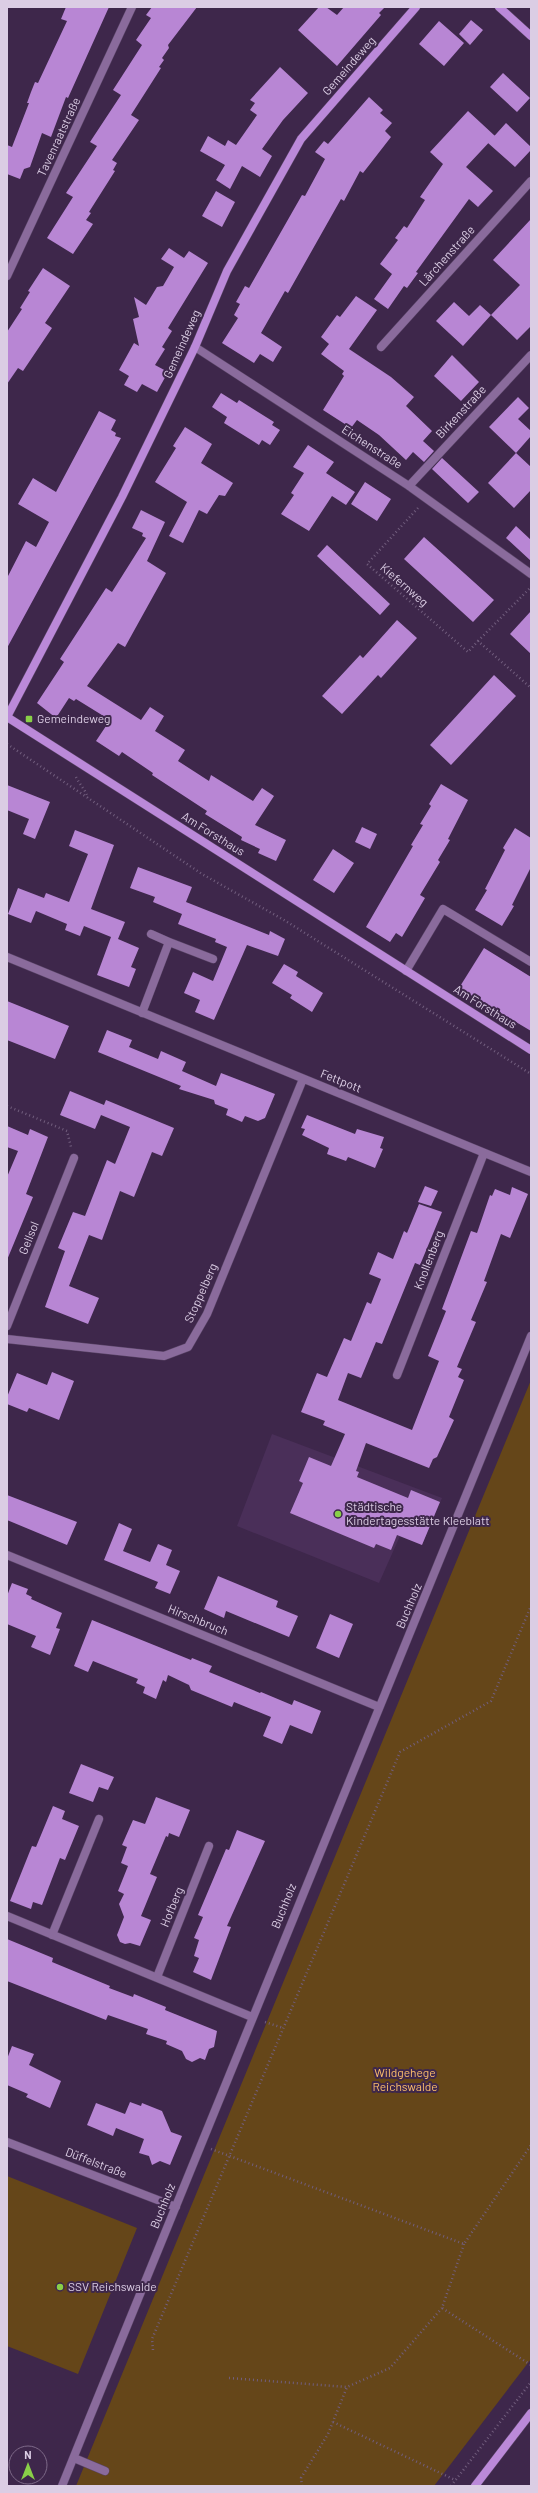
<svg xmlns="http://www.w3.org/2000/svg" width="538" height="2493" font-family="Barlow,sans-serif">
<style>
.built{fill:#4a2f59}
.green{fill:#654619}
.building{fill:#b886d4}
.lines{fill:none;stroke-linecap:round;stroke-linejoin:round}
.lane-casing{stroke:#5a4567;stroke-width:9}
.street-casing{stroke:#5a4567;stroke-width:9}
.secondary-casing{stroke:#5a4567;stroke-width:9}
.path{stroke:#725e7e;stroke-width:2.5;stroke-dasharray:1 3;stroke-linecap:butt}
.lane{stroke:#8a6b9c;stroke-width:8}
.street{stroke:#8a6b9c;stroke-width:8}
.secondary{stroke:#bb89d9;stroke-width:8}
.poi-dot{fill:#89cf48;stroke:#3e274b;stroke-width:1.5}
.labels{text-anchor:middle;stroke-width:4;stroke-linejoin:round;paint-order:stroke}
.street-label{font-size:12px;fill:#dbcde4;stroke:#3e274b}
.poi-label{font-size:12px;fill:#dbcde4;stroke:#3e274b;text-anchor:start}
.park-label{font-size:12px;fill:#fcbe6b;stroke:#3e274b}
</style>
<rect width="100%" height="100%" fill="#3e274b"/>
<path class="built" d="M272,1434l170,64 -20,47 -22,-9 -21,47 -142,-57z"/>
<path class="green" d="M531,1380v979l-97,127h-358z
M7,2176l130,52 -59,146 -71,-28z"/>
<path class="building" d="M66,7h43l-41,91 -2,-1 -15,40 -9,-4 -12,34 -6,2 -4,10 -13,-5v-29l5,2 17,-44h-2l4,-11 4,-10 3,1 29,-62 -6,-2z
M152,7h45l-29,38 1,3 -7,10 2,2 -5,7 2,1 -30,47 8,5 -27,40 5,3 -4,7 2,1 -26,41 2,1 -5,7 7,4 -20,30 -26,-16 26,-41 -7,-4 31,-47 -7,-4 31,-47 -8,-5 29,-45 -6,-5 15,-22 -5,-3z
M319,7h7l11,8 7,-8h41l-6,6 2,2 -44,51 -39,-36z
M471,20l12,10 -13,15 -11,-11z
M439,21l25,22 -20,23 -25,-22z
M280,67l28,26 -25,27 -21,29 10,7 -12,21 -18,-11 -12,23 -14,-9 9,-15 -25,-14 8,-15 17,10 3,-6 8,5 21,-30 -7,-5 5,-7 -5,-3z
M503,73l27,25 -13,14 -27,-25z
M369,97l14,13 -3,3 12,10 -7,8 6,6 -28,36 -3,-2 -16,30 -3,-2 -53,94 -3,-2 -24,42 21,14 -9,15 -13,-8 -6,9 -32,-20 16,-25 -4,-3 6,-11 -4,-2 9,-16 4,2 53,-93 3,1 20,-37 -10,-7 9,-11 4,3z
M468,111l27,25 -29,31 27,24 -15,16 -9,-8 -53,73 2,1 -11,15 -3,-2 -16,23 -14,-10 18,-25 -12,-10 18,-24 -3,-2 9,-12 3,2 18,-28 -5,-3 23,-33 -13,-12z
M506,123l25,24v3l-16,17 -27,-24z
M216,191l19,11 -13,25 -20,-11z
M531,219v107l-14,14 -26,-25 29,-30 -27,-25z
M169,248l15,10 5,-7 19,12 -40,65 4,3 -10,16 3,2 -10,16 13,7 -11,20 -15,-8 -5,8 -13,-7 5,-9 -10,-6 15,-27 5,3 -6,-27 6,-2 -5,-20 12,8 11,-18 6,-1 11,-19 -13,-8z
M43,268l27,18 -25,37 7,5 -29,43 -5,-3 -11,16v-52l15,-23 -2,-1 10,-16 -2,-1z
M356,296l21,14 -28,39 42,28 23,20 -8,9 26,25 -9,10 11,10 -10,11 -11,-10 -7,8 -27,-25 -22,-15 -6,8 -28,-18 21,-34 -2,-2 2,-3 -23,-17 8,-10 -8,-7 16,-22 3,2z
M454,302l15,14 11,-11 11,10 -28,31 -27,-25z
M452,355l27,27 -18,19 -27,-25z
M221,393l16,10 2,-3 35,22 -2,3 8,5 -10,15 -8,-5 -3,5 -35,-22 3,-6 -15,-10z
M518,397l11,11 -11,11 13,12v5l-15,17 -27,-26z
M99,411l17,9 -5,10 5,3 -1,3 6,2 -114,210v-70l19,-37 10,6 13,-25 -31,-18 15,-26 23,14z
M185,427l27,17 -11,19 32,20 -8,13 -6,-1 -12,19 -8,-4 -16,33 -14,-7 18,-34 -32,-20 21,-34 -3,-2z
M308,445l26,17 -8,11 29,19 -9,13 -14,-9 -23,35 -28,-17 13,-19 -3,-2 13,-20 -11,-6z
M516,453l15,14v23l-17,18 -26,-25z
M442,458l37,34 -11,11 -36,-34z
M365,482l26,17 -14,22 -26,-17z
M141,510l24,12 -18,39 19,12 -41,74 -7,-4 -31,43 54,34 9,-13 14,9 -9,15 30,19 -7,11 31,20 2,-6 42,26 9,-13 12,8 -19,29 31,15 -10,21 -18,-8 2,-4 -19,-9 1,-3 -37,-23 2,-3 -55,-36 1,-2 -31,-21 -3,4 -23,-15 14,-21 -34,-21 -2,2 -5,-3 -13,20 -19,-15 27,-41 -4,-3 46,-71 6,4 34,-54 -4,-2 1,-3 -11,-5z
M516,526l15,14v21l-25,-23z
M424,537l70,63 -21,22 -69,-63z
M327,545l63,59 -10,11 -63,-59z
M531,611v43l-21,-20z
M397,620l20,18 -36,40 -3,-3 -36,39 -20,-18 38,-41 3,3z
M494,675l22,21 -65,69 -21,-20z
M441,784l27,16 -20,39 2,1 -12,20 2,2 -20,33 5,3 -23,39 -6,-4 -6,9 -24,-15 47,-81 -2,-1 12,-20 -3,-1 11,-18 -2,-2z
M7,785l43,17 -15,37 -12,-5 6,-15 -22,-9z
M362,827l15,7 -7,15 -15,-7z
M515,828l16,10v29l-19,38 2,1 -12,20 -27,-16 12,-20 -2,-1 20,-39 -2,-2z
M75,830l39,15 -23,64 34,13 -7,17 21,9 -8,19 5,2 -7,18 -32,-12 14,-38 -27,-11 -4,10 -15,-6 2,-6 -31,-13 -5,12 -23,-9 10,-26 26,10 2,-5 23,9 19,-48 -19,-8z
M333,849l21,14 -20,30 -21,-13z
M138,867l54,20 -6,15 83,33 1,-4 15,8 -7,17 -31,-11 -33,75 -19,-8 5,-12 -16,-7 9,-21 20,9 14,-34 -12,-5 1,-3 -38,-15 4,-10 -29,-12 2,-5 -25,-9z
M484,948l47,29v54l-72,-43z
M284,964l14,8 -2,4 27,17 -11,19 -22,-14 2,-3 -20,-12z
M7,1001l62,25 -14,33 -48,-19z
M107,1030l25,10 -3,7 29,12 3,-8 25,11 -4,9 34,15 5,-13 54,21 -10,24 -7,3 -13,-5 -3,6 -16,-7 2,-6 -13,-5 -1,-4 -35,-11 2,-3 -83,-34z
M70,1091l34,14 2,-5 68,28 -12,28 -10,-4 -18,45 -14,-6 -18,49 -13,-5 -20,51 30,12 -11,26 -43,-17 20,-56 -7,-3 15,-36 12,4 22,-56 8,4 15,-37 -29,-12 -6,14 -35,-14z
M307,1115l48,19 2,-5 27,8 -4,11 3,1 -8,19 -27,-11 -2,4 -19,-7 2,-6 -27,-13 3,-6 -4,-1z
M7,1126l21,9 2,-6 18,8 -22,57 7,3 -26,63v-83l11,-26 -11,-4z
M425,1186l13,5 -7,15 -13,-4z
M512,1187l16,7 -18,44 -9,-4 -17,47 3,1 -16,38 5,2 -19,45 5,2 -4,8 6,3 -15,37 5,3 -17,37 -4,2 -4,9 -63,-25 -10,28 3,1 -2,5 51,21 3,-8 29,12 -18,43 -25,-10 -6,15 -15,-6 -2,4 -84,-35 13,-30 -4,-2 10,-24 22,9 14,-32 -22,-9 2,-4 -24,-9 16,-39 10,4 17,-39 7,3 16,-39 4,2 10,-25 -12,-5 9,-22 15,7 11,-28 3,2 12,-29 23,8 -22,53 -5,-2 -33,81 -6,-2 -15,36 -13,-5 -10,27 74,30 27,-69 -11,-5 18,-45 -4,-2 29,-78 6,2 13,-38 2,1 3,-7 15,6z
M52,1372l22,9 -15,39 -30,-12 -2,4 -20,-8v-7l10,-24 30,12z
M7,1495l70,27 -10,23 -60,-25z
M119,1523l13,6 -9,22 27,11 8,-18 14,6 -6,15 14,6 -10,23 -15,-6 3,-6 -54,-22z
M218,1576l60,25 -2,6 22,9 -9,21 -63,-26 -2,7 -20,-9z
M12,1583l16,6 -2,5 6,3 -1,2 31,14 -6,15 4,1 -10,26 -19,-8 5,-11 -29,-12v-28z
M330,1614l23,10 -14,34 -23,-10z
M92,1620l99,40 1,-2 20,8 -3,6 51,21 1,-1 31,13 2,-5 27,11 -9,23 -22,-9 -8,19 -19,-8 8,-19 -37,-15 -2,5 -41,-17 -2,-5 -21,-10 -2,7 -3,-2 -7,19 -13,-6 2,-6 -9,-4 2,-4 -45,-18 -5,11 -14,-6z
M81,1764l33,13 -6,13 -9,-3 -6,15 -24,-9z
M156,1797l34,13 -11,27 -10,-4 -1,4 -2,-1 -16,38 7,3 -16,39 10,4 -11,26 -10,-3 -5,1 -5,-2 -3,-7 7,-18 -5,-13 5,-10 -6,-3 10,-25 -7,-3 6,-16 -5,-2 11,-25 12,4z
M53,1806l12,5 -3,8 17,7 -14,34 -5,-2 -18,47 -9,-3 -2,7 -21,-8 22,-55 4,1z
M237,1830l28,11 -38,85 4,1 -20,53 -18,-8 6,-14 -5,-2 5,-16 -5,-2 9,-21 -5,-2 28,-66 3,1z
M7,1939l46,19 -1,4 58,24 -1,2 24,9 1,-3 32,13 -1,3 52,21 -3,16 -5,2 -4,11 -5,-2 -8,4 -6,-3 -4,-8 -16,-7 1,-3 -21,-7 2,-5 -40,-14 -2,5 -99,-39z
M12,2046l22,8 -5,11 32,16 -11,27 -24,-11 2,-3 -21,-9v-26z
M130,2102l11,4 1,-3 20,8 9,21 11,4 -12,29 -10,-4 -8,4 -3,-9 -10,-3 5,-14 -28,-11 -3,8 -26,-11 9,-22 29,11z"/>
<g class="lines">
<defs>
<path id="lane" d="M406,971l37,-62 88,53
M74,2458l31,13"/>
<path id="street" d="M7,276l125,-269
M195,347l214,139 122,88
M381,347l150,-166
M409,486l122,-131
M151,934l18,8
M7,957l524,215
M142,1013l27,-71 44,17
M7,1326l67,-168
M7,1339l157,17 24,-9 19,-33 96,-235
M397,1375l87,-222
M7,1555l372,152
M7,1916l245,101
M52,1935l47,-116
M157,1977l52,-131
M7,2142l169,65
M62,2486c155,-384 315,-766 469,-1150"/>
<path id="secondary" d="M499,7l32,29
M7,717l115,-220 73,-150 32,-76 74,-132 115,-132
M7,717l524,333
M475,2486l56,-73"/>
</defs>
<use href="#lane" class="lane-casing"/>
<use href="#street" class="street-casing"/>
<use href="#secondary" class="secondary-casing"/>
<path class="path" d="M418,508l-51,56 101,88 10,-11 53,47
M478,641l53,-54
M7,744l195,130 82,46 247,154
M76,777c4,8 9,12 12,21
M7,1106l60,25 4,16
M265,2022l18,6
M211,2149l253,95 67,-99
M464,2244l-22,64 89,57
M153,2350l-1,-11 248,-587 91,-51 40,-95
M229,2378l118,9 43,-19 52,-60
M333,2422l122,58
M302,2486l-1,-8 27,-44 19,-47
M451,2486l80,-104"/>
<use href="#lane" class="lane"/>
<use href="#street" class="street"/>
<use href="#secondary" class="secondary"/>
</g>
<g class="poi-dot">
<rect x="25" y="715" width="8" height="8" rx="2"/>
<circle cx="338" cy="1514" r="4"/>
<circle cx="60" cy="2287" r="4"/>
</g>
<g class="labels">
<g class="street-label">
<text transform="translate(349 66) rotate(-49)" y="4">Gemeindeweg</text>
<text transform="translate(59 137) rotate(-65)" y="4">Tavenraatstraße</text>
<text transform="translate(447 256) rotate(-48)" y="4">Lärchenstraße</text>
<text transform="translate(182 344) rotate(-66)" y="4">Gemeindeweg</text>
<text transform="translate(461 412) rotate(-47)" y="4">Birkenstraße</text>
<text transform="translate(372 447) rotate(33)" y="4">Eichenstraße</text>
<text transform="translate(404 585) rotate(41)" y="4">Kiefernweg</text>
<text transform="translate(213 834) rotate(32)" y="4">Am Forsthaus</text>
<text transform="translate(485 1007) rotate(32)" y="4">Am Forsthaus</text>
<text transform="translate(341 1081) rotate(22)" y="4">Fettpott</text>
<text transform="translate(29 1238) rotate(-68)" y="4">Gellsol</text>
<text transform="translate(429 1260) rotate(-69)" y="4">Knollenberg</text>
<text transform="translate(201 1293) rotate(-66)" y="4">Stoppelberg</text>
<text transform="translate(409 1606) rotate(-67)" y="4">Buchholz</text>
<text transform="translate(198 1620) rotate(22)" y="4">Hirschbruch</text>
<text transform="translate(284 1906) rotate(-68)" y="4">Buchholz</text>
<text transform="translate(172 1907) rotate(-68)" y="4">Hofberg</text>
<text transform="translate(96 2163) rotate(21)" y="4">Düffelstraße</text>
<text transform="translate(163 2206) rotate(-68)" y="4">Buchholz</text>
</g>
<g class="poi-label">
<text x="37" y="723">Gemeindeweg</text>
<text x="346" y="1511">Städtische<tspan x="346" dy="14">Kindertagesstätte Kleeblatt</tspan></text>
<text x="68" y="2291">SSV Reichswalde</text>
</g>
<g class="park-label">
<text x="405" y="2077">Wildgehege<tspan x="405" dy="14">Reichswalde</tspan></text>
</g>
</g>
<rect width="538" height="2493" fill="none" stroke="#dbcde4" stroke-width="16"/>
<g transform="translate(28 2465)"><circle r="19" fill="#3e274b" stroke="#7d6988"/>
<path d="M0-3L7 15L0 10L-7 15Z" fill="#89cf48"/>
<text y="-6" font-size="11" font-weight="bold" text-anchor="middle" fill="#dbcde4">N</text>
</g>
</svg>
